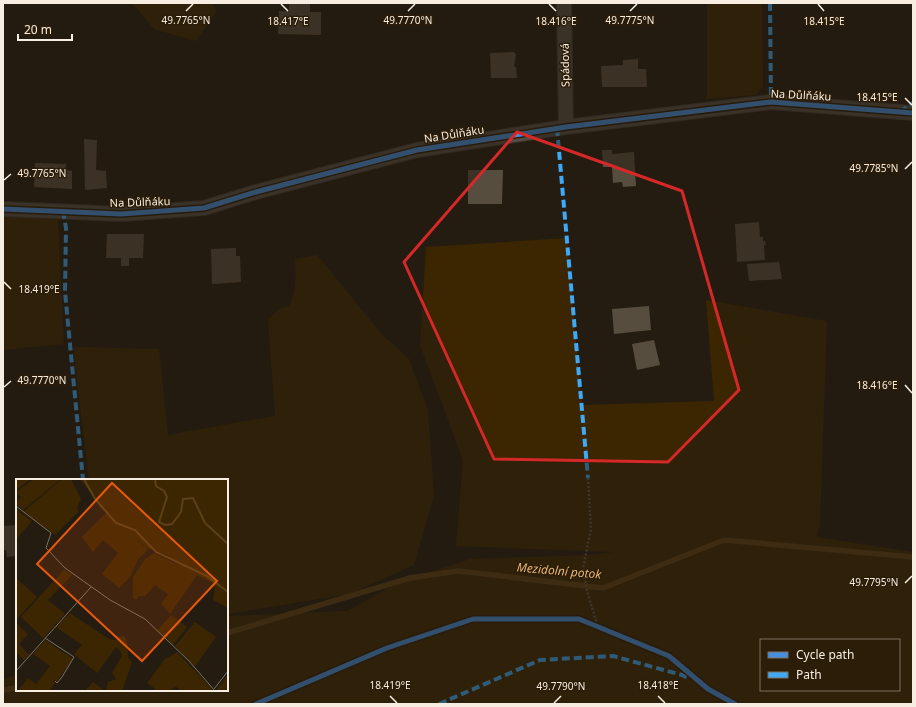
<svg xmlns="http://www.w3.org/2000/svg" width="916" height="707" font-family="'Noto Sans',sans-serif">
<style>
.green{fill:#3c2602;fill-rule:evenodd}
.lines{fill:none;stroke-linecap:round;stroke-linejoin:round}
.stream{stroke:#5c4016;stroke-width:5.5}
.building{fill:#574d3f}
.street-casing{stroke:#403931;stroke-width:16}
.path{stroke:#5d5850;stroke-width:2.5;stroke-dasharray:2 2;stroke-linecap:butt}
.street{stroke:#544d44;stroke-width:14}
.quiet{stroke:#3fa9f5;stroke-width:4;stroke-dasharray:8 4;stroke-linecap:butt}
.cycleway-casing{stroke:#2c1d08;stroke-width:8}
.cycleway{stroke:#468fdf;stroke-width:5}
.marked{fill:none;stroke:#d62828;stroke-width:3;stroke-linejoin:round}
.ticks{fill:none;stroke:#f7ede0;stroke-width:1.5}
.labels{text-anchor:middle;stroke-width:3;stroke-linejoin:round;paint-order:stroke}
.street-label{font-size:11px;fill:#f7ede0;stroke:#2c1d08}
.water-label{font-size:12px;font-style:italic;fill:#e6b673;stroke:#2c1d08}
.inset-river{fill:none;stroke:#5c4016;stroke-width:2}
.inset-road{fill:none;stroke:#787063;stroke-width:1}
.view{fill:#e8590c;fill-opacity:0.15;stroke:#e8590c;stroke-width:2}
.inset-edge{fill:none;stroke:#f7ede0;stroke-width:2}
.ticks-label{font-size:10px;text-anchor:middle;fill:#f7ede0;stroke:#2c1d08;stroke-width:3;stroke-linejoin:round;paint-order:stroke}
</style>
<rect width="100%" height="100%" fill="#241c10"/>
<path class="green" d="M132,3h80l5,8 -21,30 -42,-12z
M707,3h55l1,84 -8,8 -50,4 2,-4z
M3,216l55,3 6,125 -61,6z
M567,238l15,167 132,-4 -8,-101 121,21 -7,204 -4,12 97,15v152h-910v-25l14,-4v15h210v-74l120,-5 51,-28 72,-24 120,-4 24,-3 -158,-6 7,-86 -43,-115 6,-98zM761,640h138v50h-138z
M317,255l64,78 28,26 19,51 6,85 -20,70 -64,29 -123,20v-134h-138l-16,-133 86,2 9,86 107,-19 -7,-97 13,-11 8,-2c8,-16 7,-30 6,-47z"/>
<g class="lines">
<path class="stream" d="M227,633l183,-55 48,-7 145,17 121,-48 189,17
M3,690l14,-2"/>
</g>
<path class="building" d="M289,3h21v9h11v23l-43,-1 1,-23h10z
M514,52l2,2 -2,13h2l1,11h-26l-1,-25z
M638,59v10h8l1,18h-45l-1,-21 22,-1v-5z
M84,139l13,1 -1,30 10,1 1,17 -22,2z
M602,150h10v4l22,-2 2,34 -13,1 -1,-5 -9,1 -1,-16h-9z
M35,163l31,1v6l6,1v18l-38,-2z
M468,170h35l-1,34h-34z
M759,222l1,15h3v4h2l1,4h-2l1,15 -28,2 -2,-38z
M107,234h37l-1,24h-14v8h-8v-8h-15z
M236,248v8h4l1,26 -29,2 -1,-35z
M779,262l3,17 -33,2 -2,-17z
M649,306l2,24 -37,4 -2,-25z
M654,340l6,25 -23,5 -5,-26z
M17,525v31l-10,1 -1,-7h-3v-24z"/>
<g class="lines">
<defs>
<path id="street" d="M564,3l2,124
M3,209l118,5 83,-6 52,-16 161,-42 149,-23 205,-25 142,11"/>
</defs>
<use href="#street" class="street-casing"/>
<path class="path" d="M588,478l3,51 -8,39 4,23 11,36"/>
<use href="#street" class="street"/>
<path class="quiet" d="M770,3l1,99
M900,112l13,-9
M557,128l31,350
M63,211l3,17 -1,64 18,188
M439,704l101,-44 73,-4 69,19 8,4"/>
<defs>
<path id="cycleway" d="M3,209l118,5 83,-6 52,-16 161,-42 149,-23 205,-25 142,11
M256,704l131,-56 86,-29h106l90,37 39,33 27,15"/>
</defs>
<use href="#cycleway" class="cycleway-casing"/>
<use href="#cycleway" class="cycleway"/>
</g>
<path d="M0 0H916V707H0ZM517,132l165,59 57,199 -71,72 -174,-3 -90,-197z" fill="#241c10" fill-opacity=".55" fill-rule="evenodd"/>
<path class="marked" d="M517,132l165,59 57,199 -71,72 -174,-3 -90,-197z"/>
<path class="ticks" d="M281,4l7,7M549,4l7,7M818,4l6,7M186,11l7,-7M408,11l7,-7M630,11l7,-7M905,98l7,7M905,169l7,-7M4,180l7,-6M4,282l7,7M905,385l7,8M4,387l7,-6M905,583l7,-7M390,696l7,7M658,696l7,7M554,703l7,-7"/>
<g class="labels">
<g class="street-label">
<text transform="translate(565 65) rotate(-91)" y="4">Spádová</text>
<text transform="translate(801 95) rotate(3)" y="4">Na Důlňáku</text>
<text transform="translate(454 134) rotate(-9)" y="4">Na Důlňáku</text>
<text transform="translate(140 202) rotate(-2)" y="4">Na Důlňáku</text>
</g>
<g class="water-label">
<text transform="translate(559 571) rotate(5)" y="4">Mezidolní potok</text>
</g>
</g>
<g transform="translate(16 479)">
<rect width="212" height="212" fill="#241c10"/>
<path d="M0,0h15l-15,11zM18,0h27l-38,31 -7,-7 5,-6 -5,-5zM46,0h9l10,20 -4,9 2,3 -24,24 -32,-23zM64,0h148v129l-15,-8 2,-16 -18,-9 -27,39 -9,-10 7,-10 -13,-9 -10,11h-6l-3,4 -3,-2v-21l12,-18 9,-6 25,12 -12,-10 -20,-7 -14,-13 15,15 -10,9 -8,18 -11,11 -17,-14 16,-21 -15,-13 -10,12 -11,-15 24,-24zM0,30l16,12 -15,17 -1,-1zM48,91l8,5 -24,25 17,14 -22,24 -22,-21zM0,99l21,19 -21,23zM54,134l39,26 8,1 1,-3 6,-1 3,5 1,17 4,4 -10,29h-16l2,-9 8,-3 -4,-6 10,-17 -1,-4 -5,-5 -19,26 -23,-19 8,-9 -26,-18zM155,136l16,12 -14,18 -15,-15zM179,143l21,15 -21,29 -20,-20zM0,144l12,11 -9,10 10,11 -5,5 -8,-8zM29,161l28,19 -16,22 -4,-1 2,3 -6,8h-31l10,-13 8,6 14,-18 -17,-12zM161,173l34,36v3h-30l-5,-5 -6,5h-12l-11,-8 18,-24zM212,196v16h-9l-2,-2zM77,203l12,9h-20z" fill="#3c2602"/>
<path class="inset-river" d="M68,0l11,20 21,24 19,7 21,22 51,24 21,16M139,0l1,7 8,5 3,6 -8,25 6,3 7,-1 9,-12 2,-13 10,-1 12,25 23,21"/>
<path class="inset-road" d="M0,27l35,27 -5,15 19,20 45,32 35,19 44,42 26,30M29,159l29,19 -12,20 -5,6 -2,-2M0,192l75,-84M198,210l14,-18"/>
<path class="view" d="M96,4l105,98 -75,80 -105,-97z"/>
<rect width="212" height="212" class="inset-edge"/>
</g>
<g class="ticks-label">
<text x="186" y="24">49.7765°N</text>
<text x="408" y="24">49.7770°N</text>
<text x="630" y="24">49.7775°N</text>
<text x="288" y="25">18.417°E</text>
<text x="556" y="25">18.416°E</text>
<text x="824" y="25">18.415°E</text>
<text x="877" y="101">18.415°E</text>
<text x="874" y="172">49.7785°N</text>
<text x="42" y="177">49.7765°N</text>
<text x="39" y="293">18.419°E</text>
<text x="42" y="384">49.7770°N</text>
<text x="877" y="389">18.416°E</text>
<text x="874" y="586">49.7795°N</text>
<text x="390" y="689">18.419°E</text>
<text x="658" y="689">18.418°E</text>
<text x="561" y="690">49.7790°N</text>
</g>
<rect width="916" height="707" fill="none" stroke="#f7ede0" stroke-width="8"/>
<rect x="760" y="639" width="140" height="52" fill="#2c1d08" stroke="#7d705e"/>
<rect x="768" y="652" width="20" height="6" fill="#468fdf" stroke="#7d705e"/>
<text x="796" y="659" font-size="12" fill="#f7ede0">Cycle path</text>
<rect x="768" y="672" width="20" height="6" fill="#3fa9f5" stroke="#7d705e"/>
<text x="796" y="679" font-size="12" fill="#f7ede0">Path</text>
<path d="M18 34v6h54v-6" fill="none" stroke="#f7ede0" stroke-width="2"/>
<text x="24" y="34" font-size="12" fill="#f7ede0" stroke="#2c1d08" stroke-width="3" paint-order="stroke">20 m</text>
</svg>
